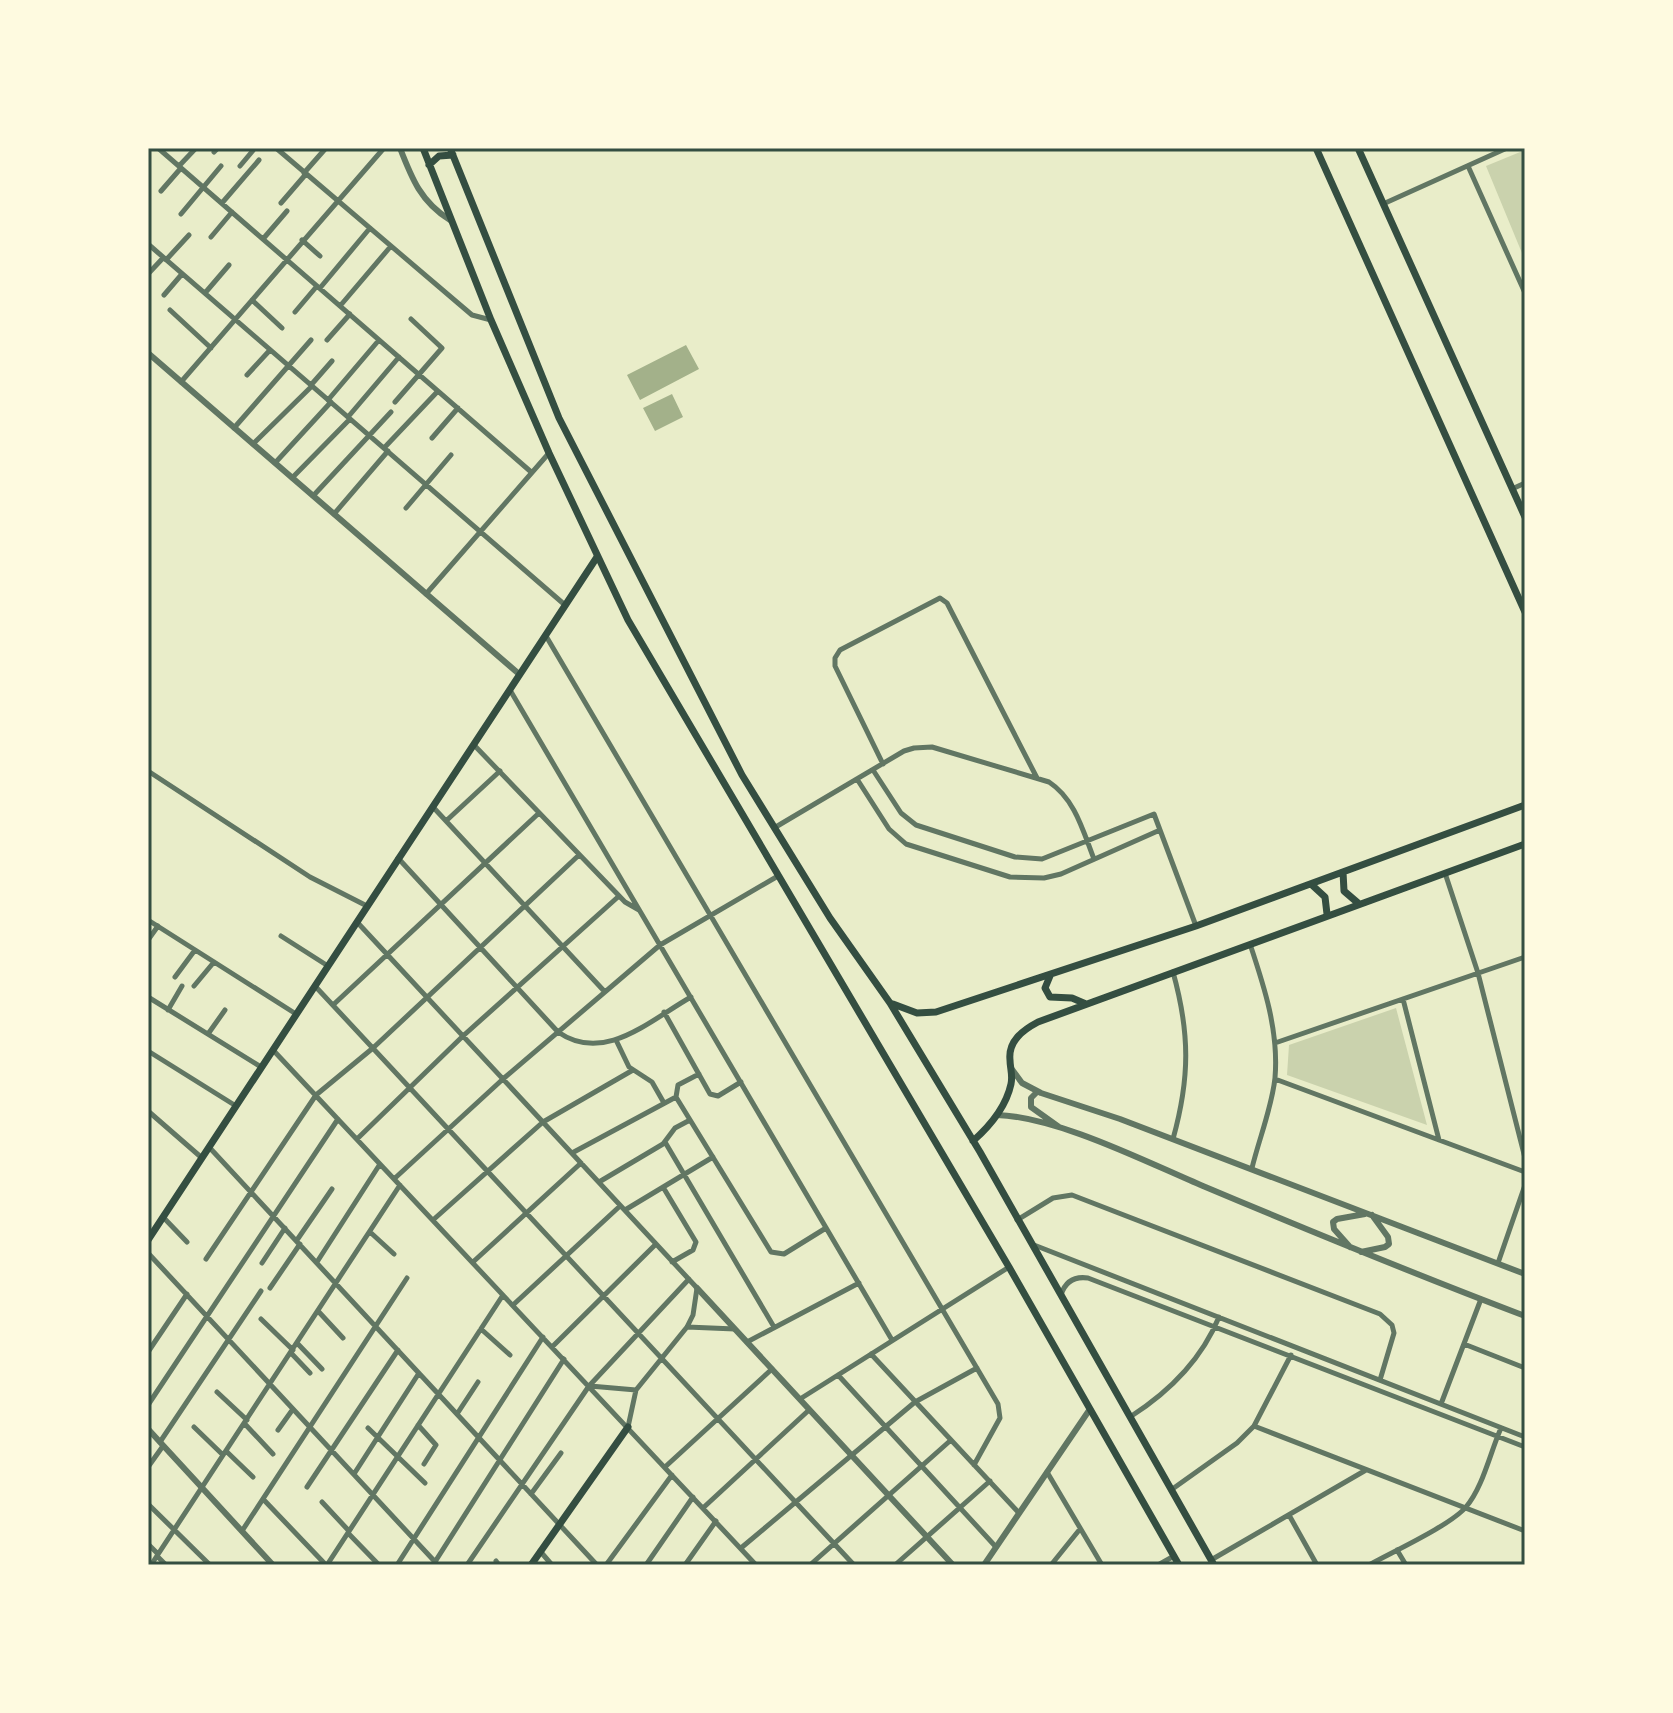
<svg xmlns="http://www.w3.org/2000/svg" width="1673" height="1713" font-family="'Public Sans',sans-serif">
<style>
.green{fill:#cad2ad}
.water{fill:#a3b18a}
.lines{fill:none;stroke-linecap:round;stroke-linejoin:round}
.minor{stroke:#617663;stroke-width:5}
.tertiary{stroke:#617663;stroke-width:6}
.secondary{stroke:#344e41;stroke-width:7}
.primary{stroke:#344e41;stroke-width:7}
.neatline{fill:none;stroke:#344e41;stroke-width:3}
</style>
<rect width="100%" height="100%" fill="#e9edc9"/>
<path class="green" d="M1525,150v108h-1l-38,-92z
M1396,1008l31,117 -140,-50 2,-30z"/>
<path class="water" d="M686,345l13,24 -59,31 -13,-25z
M672,394l11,23 -28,14 -12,-23z"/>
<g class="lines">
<path class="minor" d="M158,148l372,323
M276,148l196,167 19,5
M214,152l4,-4
M179,166l17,-18
M240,166l15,-18
M1468,166l57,127
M304,173l22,-25
M161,191l20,-23
M222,203l37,-43
M281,203l25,-29
M1383,204l124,-56
M181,214l40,-48
M211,237l21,-25
M263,239l24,-28
M302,240l18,16
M148,244l417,361
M166,260l23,-25
M148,274l15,-16
M320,288l50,-60
M205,293l24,-28
M164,295l18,-21
M252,300l30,28
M340,306l51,-60
M170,310l41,38
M295,312l22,-26
M327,340l23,-26
M247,375l23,-25
M181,382l203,-234
M311,385l21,-24
M328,400l51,-60
M395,402l47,-54 -31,-29
M348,417l51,-60
M234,428l77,-88
M432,438l26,-30
M253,444l59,-58
M384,448l54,-57
M275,463l56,-61
M292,478l58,-59
M1512,489l13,-6
M313,496l78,-84
M406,508l45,-53
M334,514l54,-63
M426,594l123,-141
M546,636l452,768 2,14 -26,47
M510,690l382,650
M474,745l151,157 14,8
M883,764l-48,-98v-8l5,-8 100,-52 7,5 90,175
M873,770l28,43 15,12 99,32 27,2 112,-45 42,112
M148,771l162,106 57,29
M857,779l32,50 17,15 104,33 34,1 17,-4 99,-44
M433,807l172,185
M446,821l54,-50
M774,828l130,-77 10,-3 18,-1 117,35c26,17 34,49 45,77
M398,858l160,174c46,32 91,-11 133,-35
M1445,873l33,100 47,185
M148,920l148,94
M357,922l340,366 -4,27 -6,12 -51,63 -8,37
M281,936l47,30
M148,940l10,-14
M1250,944c14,42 29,87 25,134 -3,29 -16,61 -23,90
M1173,972c17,61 17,106 0,167
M175,977l20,-27
M194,986l20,-24
M315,986l539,579
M148,997l113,70
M1403,999l36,141
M333,1005l206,-192
M168,1010l14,-24
M664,1012l46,82 8,2 23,-14
M208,1034l17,-24
M616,1040l13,27 23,15 12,21
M1275,1043l250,-86
M273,1050l483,515
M148,1051l88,55
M699,1074l-21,11 -2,12 95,155 13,2 42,-26
M1275,1079l250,93
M148,1111l54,47
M357,1139l106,-103 156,-140
M665,1142l109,185
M209,1147l388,418
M572,1153l104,-56
M394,1179l109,-100 157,-134 118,-69
M599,1182l64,-38 12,-16 15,-8
M663,1187l33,55 -3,8 -21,12
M625,1210l88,-53
M163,1217l24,25
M433,1220l110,-98 90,-52
M1017,1220l36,-22 19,-3 308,119 12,11 2,8 -14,47
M370,1232l24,22
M297,1240l35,-51
M1034,1245l491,192
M148,1253l290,312
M206,1259l110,-164 57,-47 206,-193
M317,1262l63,-98
M473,1262l108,-99
M262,1263l23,-35
M1498,1263l27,-78
M270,1288l30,-44
M1061,1295c4,-13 13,-19 27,-17l437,169
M513,1305l107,-99
M318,1311l25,27
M261,1319l32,31
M687,1327l48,2
M481,1329l29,26
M747,1342l112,-59
M297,1343l25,26
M1464,1344l61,24
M552,1347l104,-103
M148,1352l39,-58
M291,1353l19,20
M871,1354l148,159
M838,1375l158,172
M590,1386l46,4
M217,1392l30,28
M800,1399l209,-132
M1441,1404l40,-105
M148,1405l190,-286
M457,1414l21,-32
M1130,1417c39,-25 71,-56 89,-100
M244,1423l29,31
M418,1425l18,20 -12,19
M1254,1426l271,105
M194,1427l29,28
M368,1428l57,55
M278,1430l15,-21
M160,1442l101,-151
M226,1451l27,26
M148,1467l15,-21
M665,1467l107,-98
M1047,1472l55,93
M354,1474l65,-101
M307,1487l91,-137
M1171,1490l66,-47 17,-17 37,-71
M531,1494l30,-41
M263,1499l63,66
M322,1502l27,29
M148,1504l62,61
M703,1508l106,-98
M1289,1515l28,50
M242,1531l165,-253
M348,1533l31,32
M148,1544l10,10
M741,1548l174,-146 62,-34
M1397,1550l9,15
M540,1551l12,14
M157,1556l9,9
M1211,1560l155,-90
M496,1561l3,4
M151,1565l249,-380
M327,1565l176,-270
M397,1565l146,-228
M433,1565l131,-206
M467,1565l122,-179 100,-107
M606,1565l66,-90
M646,1565l47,-68
M685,1565l31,-44
M810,1565l141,-125
M895,1565l95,-84
M1051,1565l29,-36
M1158,1565l16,-9
M1369,1565c23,-13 82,-40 97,-58 17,-20 24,-54 35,-79"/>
<path class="tertiary" d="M400,148c12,31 21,54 50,72
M148,353l371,321
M1011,1068l11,15 19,10 79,26 405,155
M1037,1092l-6,6v9l28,20
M997,1115c61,2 149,47 206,71 107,45 214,89 322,130
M1350,1247l-16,-18 -1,-7 4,-3 28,-5
M1361,1252l24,-5 4,-3 -1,-7 -16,-22
M697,1288l256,277
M148,1429l125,136
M984,1565l106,-156"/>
<path class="secondary" d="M148,1240l449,-683
M531,1565l97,-138"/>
<path class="primary" d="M423,148l68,172 58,133 79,167 381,647 170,298
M450,148l109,270 183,357 88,143 60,85 90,149 234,413
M1316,148l209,464
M1358,148l167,369
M429,165l10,-9 14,-1
M1343,872l1,19 14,12
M1312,885l13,12 2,17
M1050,976l-5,12 5,9 22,1 14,6
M893,1004l24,9 19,-1 260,-86 329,-121
M973,1141c17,-15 33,-34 38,-57 2,-9 -1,-16 -1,-24 -2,-19 13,-30 28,-38l487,-178"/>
</g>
<rect width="1673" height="1713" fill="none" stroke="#fefae0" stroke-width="300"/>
<rect x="150" y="150" width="1373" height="1413" class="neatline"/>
</svg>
